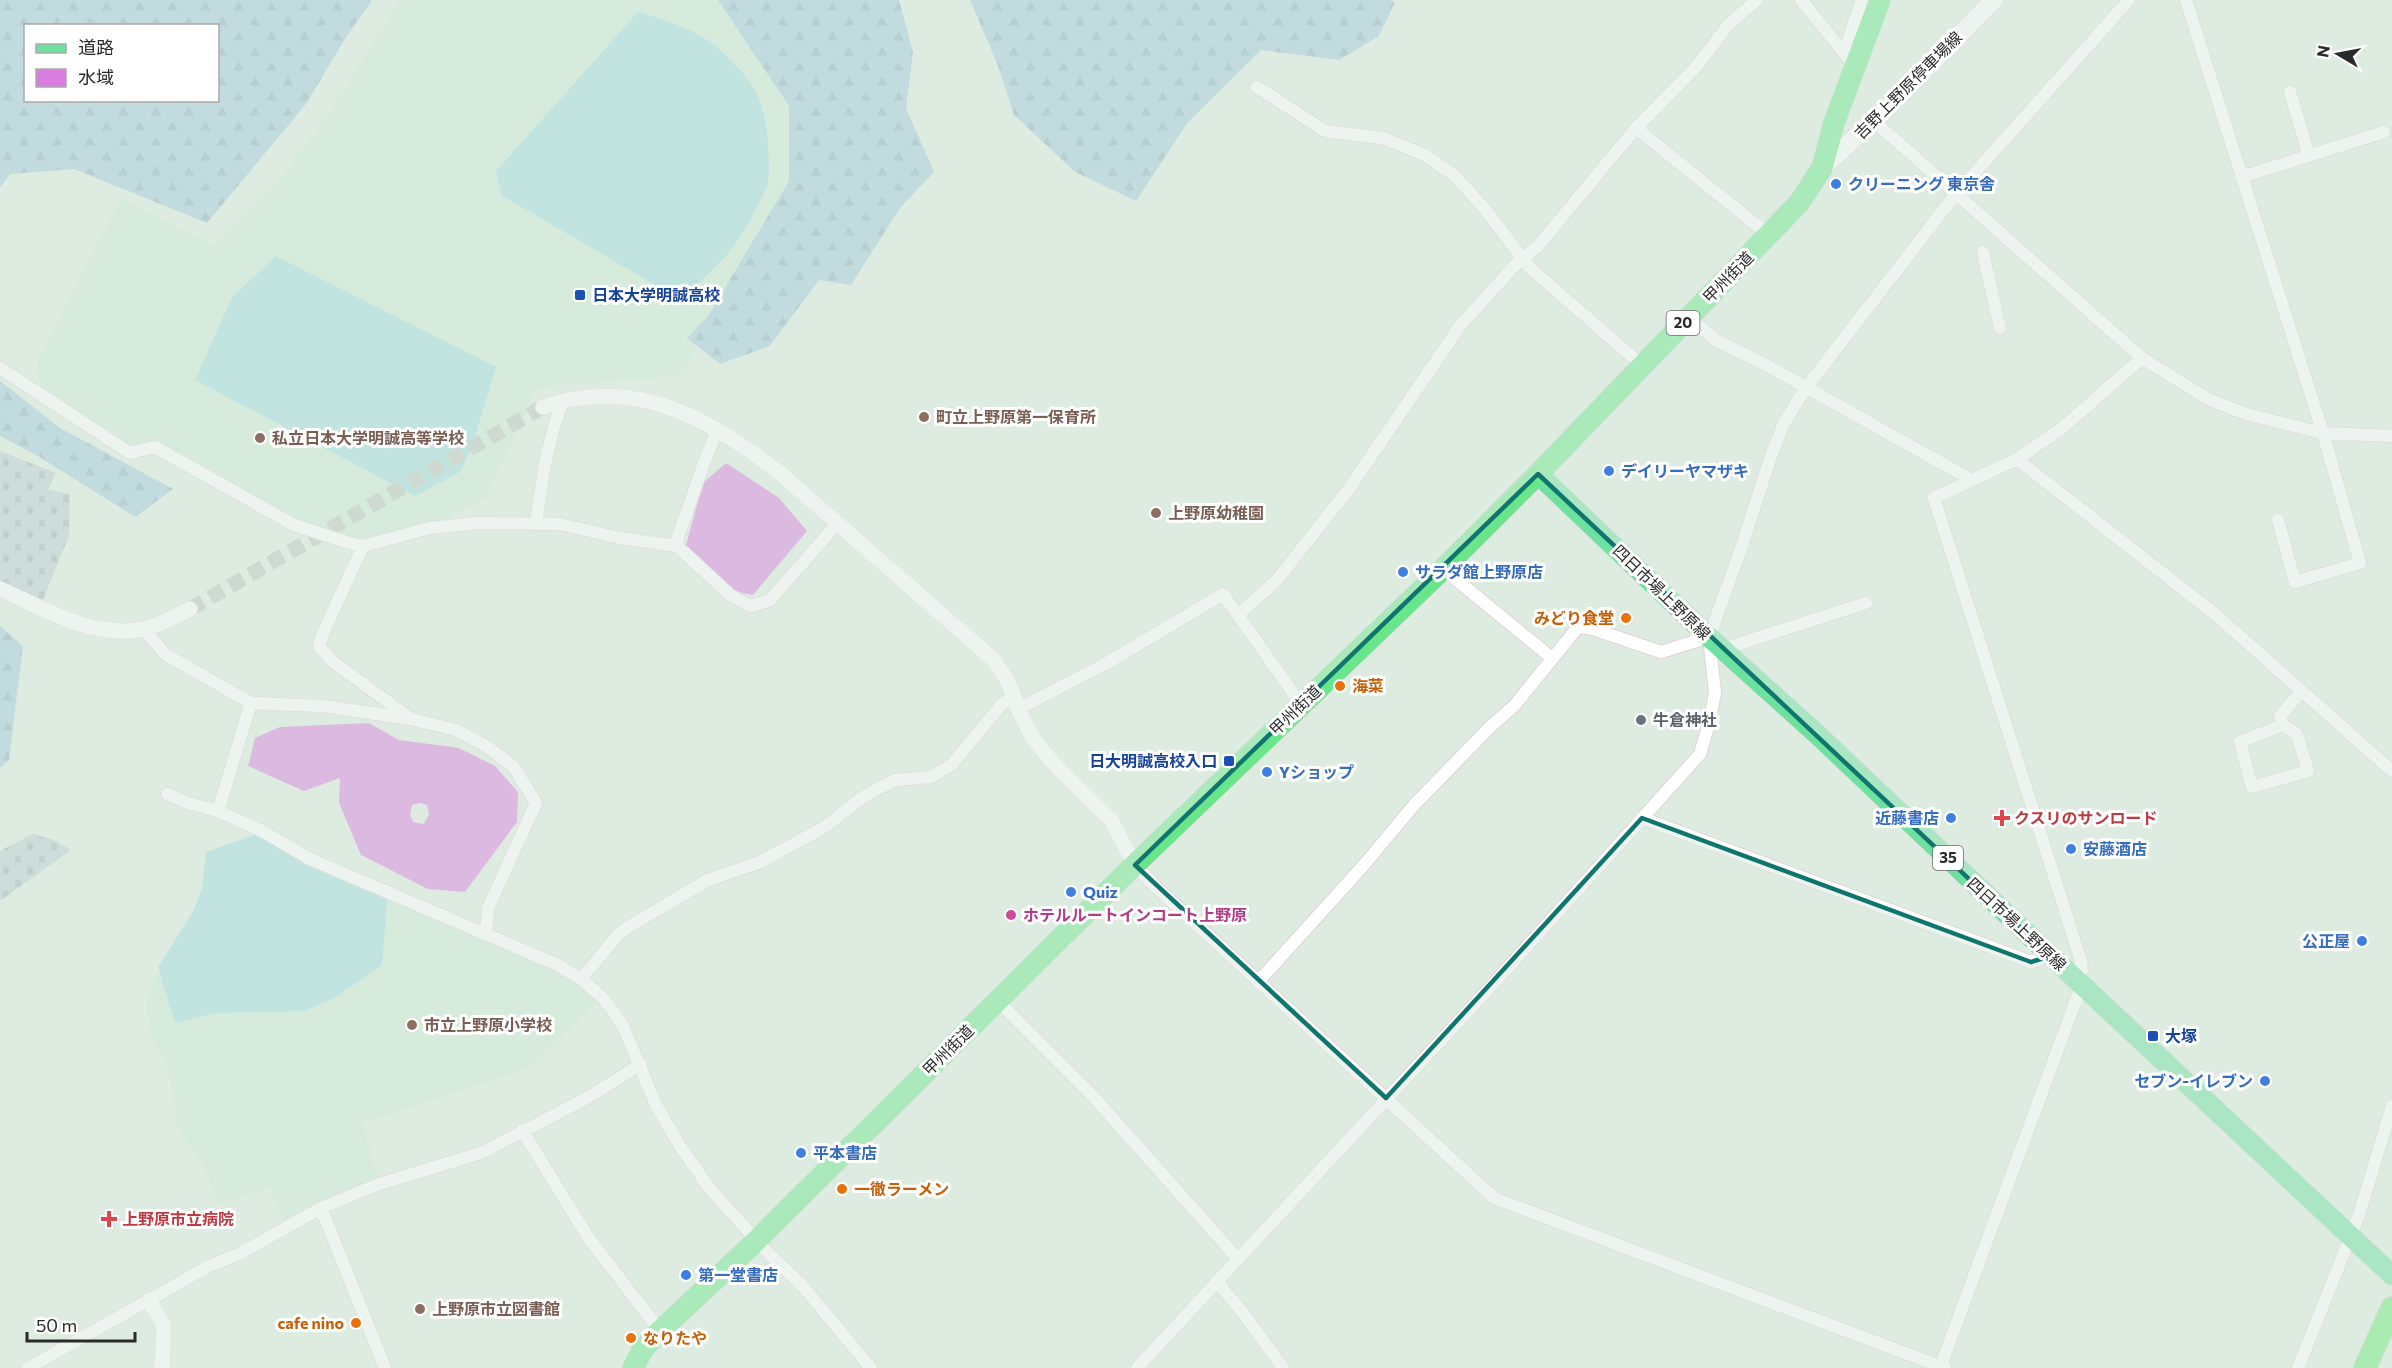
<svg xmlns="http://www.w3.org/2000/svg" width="2392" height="1368" font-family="Commissioner,'Noto Sans JP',sans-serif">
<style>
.education{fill:#cfead8}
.forest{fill:url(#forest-firs);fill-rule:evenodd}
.cemetery{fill:url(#cemetery-stones)}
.pitch{fill:#9ddbe1}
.water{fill:#da7de1;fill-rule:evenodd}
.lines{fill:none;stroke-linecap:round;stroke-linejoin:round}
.tertiary-tunnel{stroke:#bac4bc;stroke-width:15;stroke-dasharray:15 8;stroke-linecap:butt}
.minor-casing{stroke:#e1d3da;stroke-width:14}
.tertiary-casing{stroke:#e1d3da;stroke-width:16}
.secondary-casing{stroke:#e1d3da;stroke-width:20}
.primary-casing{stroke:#ccc;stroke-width:21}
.trunk-casing{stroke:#ccc;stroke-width:22}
.motorway-casing{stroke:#ccc;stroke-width:24}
.minor{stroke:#fff;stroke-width:12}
.tertiary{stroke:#fff;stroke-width:15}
.secondary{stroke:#fff;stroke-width:18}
.primary{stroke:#6de19f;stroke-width:20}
.trunk{stroke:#6ae68a;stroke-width:21}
.motorway{stroke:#68ec75;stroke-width:22}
.marked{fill:none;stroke:#0f766e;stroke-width:4.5;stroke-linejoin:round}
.shop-dot{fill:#3f7fe0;stroke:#fff;stroke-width:2}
.transit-dot{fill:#1a4fb4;stroke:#fff;stroke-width:2}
.education-dot{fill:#8d6e63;stroke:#fff;stroke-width:2}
.food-dot{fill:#e8710a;stroke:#fff;stroke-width:2}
.worship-dot{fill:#6b7280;stroke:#fff;stroke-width:2}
.health-dot{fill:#e0444e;stroke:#fff;stroke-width:2}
.hotel-dot{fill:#d1479c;stroke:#fff;stroke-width:2}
.labels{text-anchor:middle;stroke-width:6;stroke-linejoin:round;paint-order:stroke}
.shield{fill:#fff;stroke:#6a6a6a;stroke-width:1.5}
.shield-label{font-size:15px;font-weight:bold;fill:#2a2a2a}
.street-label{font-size:16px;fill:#2a2a2a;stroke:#fff}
.shop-label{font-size:16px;font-weight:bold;fill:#366cbe;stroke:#fff;text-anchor:start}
.transit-label{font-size:16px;font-weight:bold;fill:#164399;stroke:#fff;text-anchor:start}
.education-label{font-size:16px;font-weight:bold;fill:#785e54;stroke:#fff;text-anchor:start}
.food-label{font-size:16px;font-weight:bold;fill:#c56008;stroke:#fff;text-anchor:start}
.worship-label{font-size:16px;font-weight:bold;fill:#5b616d;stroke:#fff;text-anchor:start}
.health-label{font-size:16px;font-weight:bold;fill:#be3a42;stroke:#fff;text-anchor:start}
.hotel-label{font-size:16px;font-weight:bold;fill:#b23c85;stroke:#fff;text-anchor:start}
</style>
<defs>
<pattern id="forest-firs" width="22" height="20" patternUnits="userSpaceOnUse" patternTransform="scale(1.5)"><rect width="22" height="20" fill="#a0c8db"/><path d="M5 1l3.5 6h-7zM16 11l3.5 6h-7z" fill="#8aacbc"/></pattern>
<pattern id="cemetery-stones" width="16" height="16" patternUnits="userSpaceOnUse" patternTransform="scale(1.5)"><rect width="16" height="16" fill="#b7cdd2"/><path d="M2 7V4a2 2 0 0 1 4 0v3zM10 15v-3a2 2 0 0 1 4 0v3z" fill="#9eb0b4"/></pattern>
</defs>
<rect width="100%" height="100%" fill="#deebe1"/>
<path class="education" d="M400,0h334l62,73v132l-117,171 -128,10 -16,5 -48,106 -57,31 -67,18 -43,-13 -165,-86 -25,6 -88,-59 -6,-33 86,-164 93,49 62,-63 54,-73z
M261,830l297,135 45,33 -76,71 -164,54 15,56 -51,19 -44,23 -14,-34 -51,18 -16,-41 -27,-42v-14l-7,-39 -15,-28 -7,-33 13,-43 35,-55 8,-22 4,-36z"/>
<path class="forest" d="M0,0h372l-27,39 -39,65 -99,119 -133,-54 -64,5 -10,14zM26,26h192v74h-192z
M718,0h181l14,52 -7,56 28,64 -34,36 -49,77 -32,-5 -49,66 -50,18 -33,-26 21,-22 81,-135v-75z
M970,0h420l5,2 -16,34 -40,24 -78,-10 -73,72 -52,79 -61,-29 -61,-57 -17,-52z
M0,381l60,47 113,61 -38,28 -97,-61 -38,-20z
M0,626l23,20 -14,114 -9,8z"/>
<path class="cemetery" d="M0,451l56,22 -8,17 22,4 -1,42 -29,71 -40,-18z
M33,834l21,6 17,10 -71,51v-50z"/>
<path class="pitch" d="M638,12c24,7 47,14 68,27 19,13 38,33 50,53 11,19 15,67 12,90 -1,7 -6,14 -9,21 -18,40 -45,70 -80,96l-178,-104 -5,-24z
M276,256l220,111 -24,80 -12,25 -45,24 -220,-116 37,-83z
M264,832l124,60 -6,73 -47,33 -31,13 -88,2 -41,10 -17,-56 36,-57 8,-22 4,-36z"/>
<path class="water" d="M726,463l53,35 28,33 -54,64 -36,-7 -31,-43 17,-62z
M369,723l30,17 60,8 36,18 23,26 -1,30 -52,70 -37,-3 -67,-34 -22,-52 1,-25 -36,13 -56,-25 7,-28 25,-11zM420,803l7,2 2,9 -5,10 -11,-2 -3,-8 2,-9z"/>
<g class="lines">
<path class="tertiary-tunnel" d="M190,609l353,-202"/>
<defs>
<path id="minor" d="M1801,0l54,66
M2186,0l137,433 37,130 -65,19 -17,-62
M1844,52l18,-52
M1257,87l68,44 58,7 42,17 29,20 31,34 45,59 113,98
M2290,92l19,64
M1874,121l268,237 66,41 38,15 77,19 69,3
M1636,128l133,107
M2241,177l143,-45
M1983,252l17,76
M1689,318l28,23 49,24 204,114
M0,368l130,85 25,-6 139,78 55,18 14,3 67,-18 49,-5 80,1 61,14 57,8 53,49 20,11 19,-5 68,-77
M2017,459l199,156 176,156
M536,523c6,-42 11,-84 28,-124
M363,546l-39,85 -5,15 13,15 78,57
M677,546l1,-9 27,-77 13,-31
M1443,569l109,89
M1238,615l39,-35 71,-90 112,-164 54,-60 25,-21 97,-117 61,-62 31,-41 29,-25
M144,629l21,25 86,49 72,3 88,13 45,11 30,16 27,20 23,37 -48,105 -2,27
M1723,649l143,-46
M1018,709l89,-46 116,-69 78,110
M2283,725l-43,17 12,45 56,-16 -11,-37 -14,-9 -3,-9 22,-25
M167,794l21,9 30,8 46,21 46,27 248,106 23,14 22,19 11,14 9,14 33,79 24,41 30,43 60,66 32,30 69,83
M218,811l33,-108
M1642,818l389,144 20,-6
M1135,865l21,22 338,311 451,170
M581,979l37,-44 10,-8 80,-47 50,-17 65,-35 43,-33 29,-15 36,-3 21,-13 50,-60 12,-8
M2075,979l7,-9 -1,-9 -147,-463 83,-39 44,-30 81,-71
M1258,982l105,-116 51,-61 76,-78 24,-21 64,-79 15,2 68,23 48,-15
M998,1001l94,94 146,164
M522,1130l66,107 72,94
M321,1208l64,160
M1217,1282l27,32 39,54
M28,1368l181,-102 30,-12 82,-46 58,-24 102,-31 108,-56 52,-33
M1137,1368l357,-385 206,-229 10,-34 5,-28 -6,-55 32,-88 29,-90 14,-36 21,-34 150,-194 174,-195
M1940,1368l142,-384
M2298,1368l61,-153 33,-109"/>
<path id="tertiary" d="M543,407c93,-32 167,12 238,67l213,186 15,23 9,26 16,31 23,27 54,53 24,45
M0,589c45,20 96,52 147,39 15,-4 29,-12 43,-19
M149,1300l15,26 -2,42"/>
<path id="secondary" d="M1822,168l57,-52 115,-116"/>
<path id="primary" d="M1538,474l171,163 109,98 233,221 341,319"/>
<path id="trunk" d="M633,1368l10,-19 17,-18 92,-86 373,-371 318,-305 95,-95 261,-271 23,-35 12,-45 46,-123"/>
<path id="motorway" d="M2365,1368l27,-60"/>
</defs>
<use href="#minor" class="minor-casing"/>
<use href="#tertiary" class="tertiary-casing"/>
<use href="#secondary" class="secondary-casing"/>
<use href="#primary" class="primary-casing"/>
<use href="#trunk" class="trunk-casing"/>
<use href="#motorway" class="motorway-casing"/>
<use href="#minor" class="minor"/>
<use href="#tertiary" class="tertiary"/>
<use href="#secondary" class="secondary"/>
<use href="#primary" class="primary"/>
<use href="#trunk" class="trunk"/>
<use href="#motorway" class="motorway"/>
</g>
<path d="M0 0H2392V1368H0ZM1538,474l513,482 -20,6 -389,-144 -256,280 -251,-233z" fill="#deebe1" fill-opacity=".55" fill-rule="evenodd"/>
<path class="marked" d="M1538,474l513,482 -20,6 -389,-144 -256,280 -251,-233z"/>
<g class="shop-dot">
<circle cx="1836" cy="184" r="6"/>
<circle cx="1609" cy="471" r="6"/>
<circle cx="1403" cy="572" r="6"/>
<circle cx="1267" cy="772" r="6"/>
<circle cx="1951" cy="818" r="6"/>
<circle cx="2071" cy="849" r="6"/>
<circle cx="1071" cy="892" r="6"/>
<circle cx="2362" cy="941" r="6"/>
<circle cx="2265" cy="1081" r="6"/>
<circle cx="801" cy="1153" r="6"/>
<circle cx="686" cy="1275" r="6"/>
</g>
<g class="transit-dot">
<rect x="574" y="289" width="12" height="12" rx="3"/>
<rect x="1223" y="755" width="12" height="12" rx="3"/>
<rect x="2147" y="1030" width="12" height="12" rx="3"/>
</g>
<g class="education-dot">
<circle cx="924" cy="417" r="6"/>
<circle cx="260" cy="438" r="6"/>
<circle cx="1156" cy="513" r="6"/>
<circle cx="412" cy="1025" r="6"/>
<circle cx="420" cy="1309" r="6"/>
</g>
<g class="food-dot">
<circle cx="1626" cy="618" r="6"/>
<circle cx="1340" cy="686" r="6"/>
<circle cx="842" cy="1189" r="6"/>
<circle cx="356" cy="1323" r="6"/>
<circle cx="631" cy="1338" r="6"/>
</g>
<circle class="worship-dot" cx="1641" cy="720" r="6"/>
<g class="health-dot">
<path d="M1999 809h6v6h6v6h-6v6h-6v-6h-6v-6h6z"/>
<path d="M106 1210h6v6h6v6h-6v6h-6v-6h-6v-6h6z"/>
</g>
<circle class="hotel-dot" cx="1011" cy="915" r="6"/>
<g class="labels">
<g class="shield">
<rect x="1666.5" y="311" width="33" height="24" rx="4.5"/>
<rect x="1933" y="846" width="30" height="24" rx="4.5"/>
</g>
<g class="shield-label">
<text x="1683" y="328">20</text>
<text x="1948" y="863">35</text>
</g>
<g class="street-label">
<text transform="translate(1908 85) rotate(-45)" y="6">吉野上野原停車場線</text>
<text transform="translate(1728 277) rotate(-46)" y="6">甲州街道</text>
<text transform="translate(1662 592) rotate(44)" y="6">四日市場上野原線</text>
<text transform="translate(1295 710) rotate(-44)" y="6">甲州街道</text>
<text transform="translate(2017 924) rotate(43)" y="6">四日市場上野原線</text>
<text transform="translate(948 1050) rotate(-45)" y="6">甲州街道</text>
</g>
<g class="shop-label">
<text x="1848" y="190">クリーニング 東京舎</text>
<text x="1621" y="477">デイリーヤマザキ</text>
<text x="1415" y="578">サラダ館上野原店</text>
<text x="1279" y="778">Yショップ</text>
<text x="1939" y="824" text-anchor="end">近藤書店</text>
<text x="2083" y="855">安藤酒店</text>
<text x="1083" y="898">Quiz</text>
<text x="2350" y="947" text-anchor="end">公正屋</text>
<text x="2253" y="1087" text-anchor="end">セブン-イレブン</text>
<text x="813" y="1159">平本書店</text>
<text x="698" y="1281">第一堂書店</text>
</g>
<g class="transit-label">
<text x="592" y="301">日本大学明誠高校</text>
<text x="1217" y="767" text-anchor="end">日大明誠高校入口</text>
<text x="2165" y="1042">大塚</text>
</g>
<g class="education-label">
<text x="936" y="423">町立上野原第一保育所</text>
<text x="272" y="444">私立日本大学明誠高等学校</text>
<text x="1168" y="519">上野原幼稚園</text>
<text x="424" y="1031">市立上野原小学校</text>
<text x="432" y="1315">上野原市立図書館</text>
</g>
<g class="food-label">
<text x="1614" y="624" text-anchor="end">みどり食堂</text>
<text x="1352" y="692">海菜</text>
<text x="854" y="1195">一徹ラーメン</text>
<text x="344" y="1329" text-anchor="end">cafe nino</text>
<text x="643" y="1344">なりたや</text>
</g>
<g class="worship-label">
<text x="1653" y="726">牛倉神社</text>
</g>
<g class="health-label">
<text x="2014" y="824">クスリのサンロード</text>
<text x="122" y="1225">上野原市立病院</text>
</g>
<g class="hotel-label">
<text x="1023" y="921">ホテルルートインコート上野原</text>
</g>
</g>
<rect x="24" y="24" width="195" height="78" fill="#ffffff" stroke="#aaaaaa" stroke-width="1.5"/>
<rect x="36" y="44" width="30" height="9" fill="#6de19f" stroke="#aaaaaa" stroke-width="1.5"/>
<text x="78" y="54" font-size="18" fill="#2a2a2a">道路</text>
<rect x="36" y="69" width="30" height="18" fill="#da7de1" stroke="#aaaaaa" stroke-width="1.5"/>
<text x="78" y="84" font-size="18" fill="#2a2a2a">水域</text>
<g transform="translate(2338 54) rotate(280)" stroke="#ffffff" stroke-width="4.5" paint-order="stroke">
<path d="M0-4.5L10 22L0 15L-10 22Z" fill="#2a2a2a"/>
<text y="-9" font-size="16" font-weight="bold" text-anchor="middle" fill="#2a2a2a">N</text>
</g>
<path d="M27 1332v9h108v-9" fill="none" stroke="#2a2a2a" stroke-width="3"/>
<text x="36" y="1332" font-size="18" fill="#2a2a2a" stroke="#ffffff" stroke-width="4.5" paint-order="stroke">50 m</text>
</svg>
